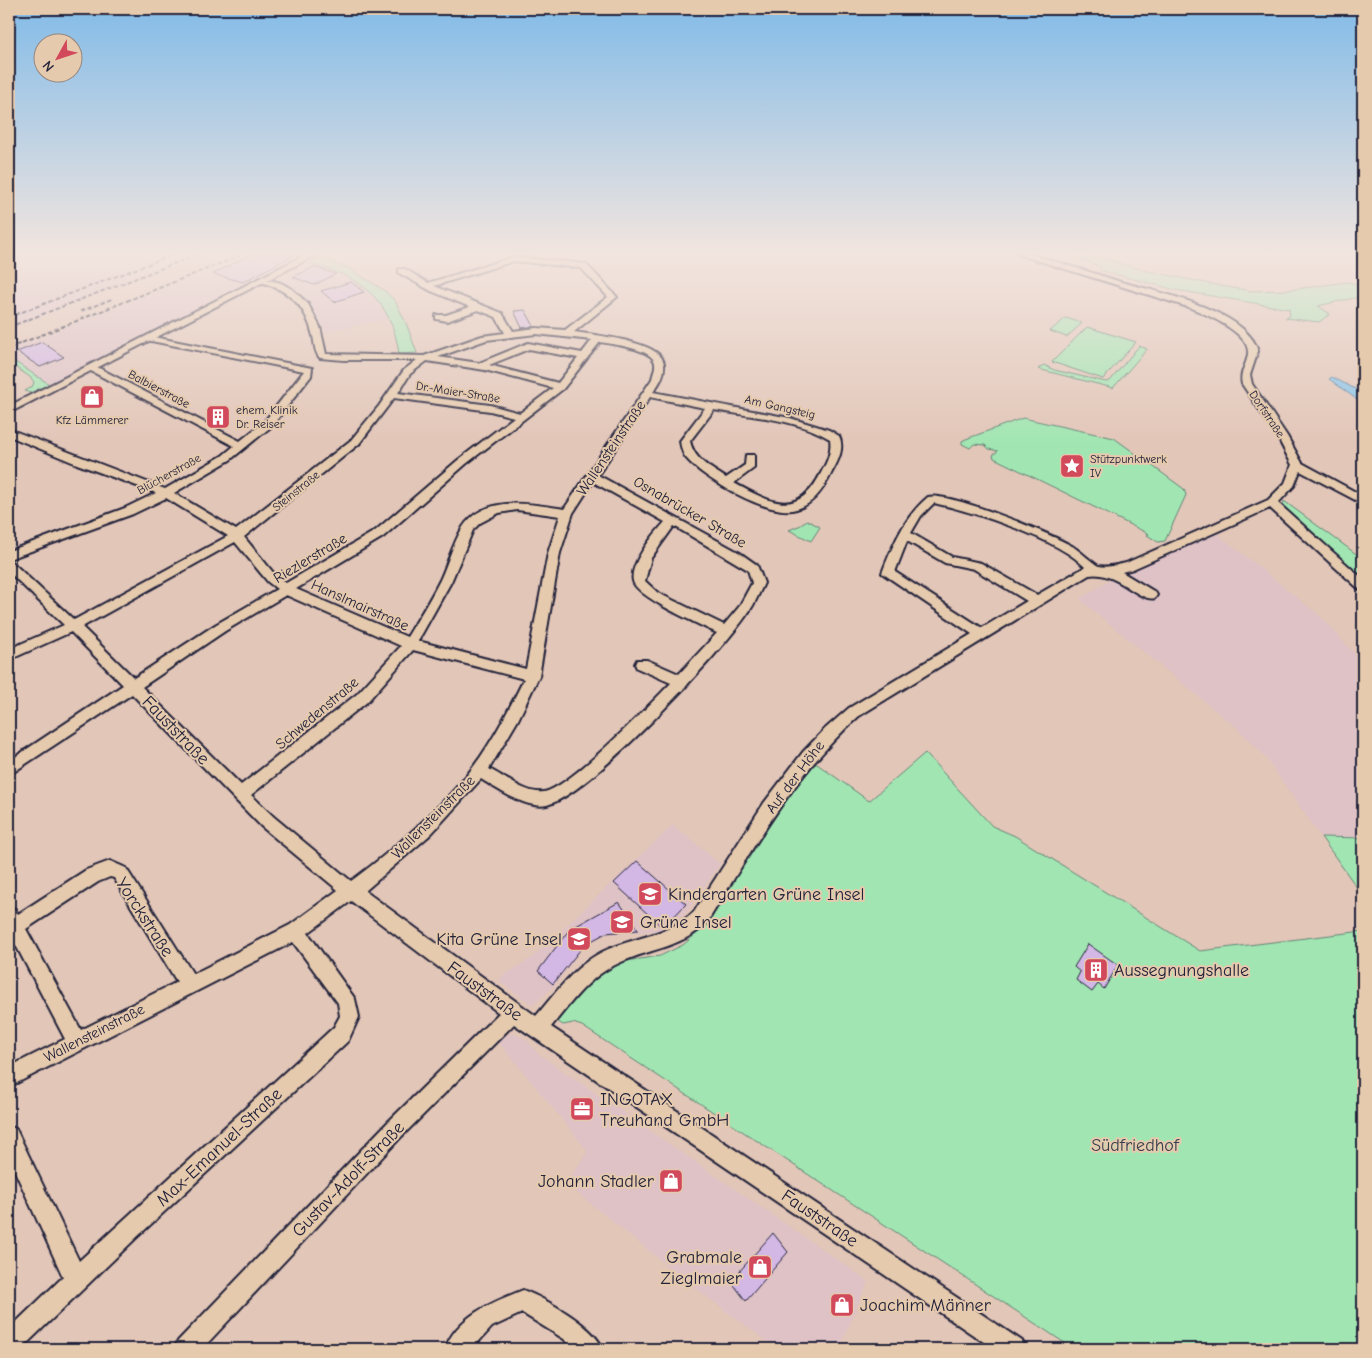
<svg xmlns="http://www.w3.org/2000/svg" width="1372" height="1358" font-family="'Comic Neue',sans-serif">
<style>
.built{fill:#dec2c6}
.green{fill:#a1e6b2;stroke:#628476}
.water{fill:#8ac5e9;stroke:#6084a3}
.building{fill:#d3b8e6;stroke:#22223b}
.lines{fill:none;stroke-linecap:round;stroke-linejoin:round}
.minor-casing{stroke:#22223b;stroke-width:4}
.major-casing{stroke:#22223b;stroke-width:4}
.minor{fill:#e6caad;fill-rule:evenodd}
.major{fill:#e6caad;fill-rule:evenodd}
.rail{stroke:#22223b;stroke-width:2;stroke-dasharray:4.5 2.5;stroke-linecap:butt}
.labels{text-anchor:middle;stroke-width:4;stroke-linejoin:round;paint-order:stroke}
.far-street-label{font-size:12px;fill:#22223b;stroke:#e6caad}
.far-poi-label{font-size:12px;fill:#22223b;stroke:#e6caad;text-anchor:start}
.street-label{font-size:15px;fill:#22223b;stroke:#e6caad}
.near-street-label{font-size:18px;fill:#22223b;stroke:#e6caad}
.near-poi-label{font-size:18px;fill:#22223b;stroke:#e6caad;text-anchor:start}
.near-park-label{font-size:18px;fill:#353f4d;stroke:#e6caad}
</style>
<rect width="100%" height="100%" fill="#e2c6b8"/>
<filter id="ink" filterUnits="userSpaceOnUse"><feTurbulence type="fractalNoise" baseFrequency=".02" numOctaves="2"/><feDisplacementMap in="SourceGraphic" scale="10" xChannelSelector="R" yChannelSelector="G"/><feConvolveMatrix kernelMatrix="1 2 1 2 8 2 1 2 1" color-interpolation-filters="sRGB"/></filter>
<g filter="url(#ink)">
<path class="built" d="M9,254h192l-192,74z
M248,254h57l-256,130 -40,-26v-8z
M309,264l38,11 20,14 17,18 5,12 -65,13 -18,-33 -13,-11 -15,-7z
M1215,532l105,84 43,47v175l-42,-1 -58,-83 -26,-26 -158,-129 33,-20z
M673,825l47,39 -35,50 -20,16 -58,4 -23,12 -29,39 -22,20 -33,-23 1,-5 32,-20z
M511,1033l15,6 11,14 331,228 -29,68h-62l-79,-59 -132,-106 22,-33 -91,-111z"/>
<path class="green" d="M1065,254h24l54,16 72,15 36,6 37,-1 61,-8 14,5v9l-45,10 12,8 -11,8 -34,-4 5,-2 -1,-7 -113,-19 -77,-20 3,-3z
M318,257l30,11 37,23 10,10 11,22 11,30 -18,1c-7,-54 -39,-79 -90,-90z
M1066,318l16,5 -15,14 -17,-6z
M1087,327l49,15 -33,37 -51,-17z
M1139,346l8,3 -34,39 -75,-19 6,-4 10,5 52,12 4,-1z
M9,358l40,26 -19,9 -5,-2 7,-4 2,-5 -4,-5 -21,-14z
M1023,418l91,20 70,51 2,6 -21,46 -7,1 -11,-7 2,-1 -155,-76 -1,-3 5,-4 -9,-2 -4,-4 -11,-1 -4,4 -8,-4v-3l4,-2z
M1284,501l79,58v23l-69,-61 -11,-14z
M807,520l13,7 -9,14 -22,-11 12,-5z
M925,753l67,73 23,10 185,115 163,-20v418h-289l-492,-323 -9,-3 -10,2 -6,-4v-5l44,-47 19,-7 40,-6 23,-11 19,-16 104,-161 5,-4h6l52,37z
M1321,837l42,1v58z"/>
<path class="water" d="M1332,377l31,16v11l-34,-25z"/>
<path class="building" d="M252,254h44l-53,28 -30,-8z
M314,267l22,7 -22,11 -21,-8z
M351,282l13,10 -30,10 -13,-11z
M525,310l9,16 -12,2 -8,-17z
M42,342l22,15 -24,10 -23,-15z
M219,412l12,6 -10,6 -13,-6z
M637,861l49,43 -23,24 -49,-45z
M619,902l19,28 -32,3 -22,12 -31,39 -15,-13 31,-41z
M1088,944l30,21 -14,24 -6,-5 -6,8 -16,-12 4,-8 -6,-5z
M773,1233l15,19 -42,49 -15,-20z"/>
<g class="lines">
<defs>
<path id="minor" d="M1017,254h12c31,9 62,18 92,28 36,10 126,28 137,69l-8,24 2,9 35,52 15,27 61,33v7l-4,-1 -59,-31 -6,15 -16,17 85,76v11l-4,-1 -89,-81 -137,61 -11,3 33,20 2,3 -2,3c-15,5 -39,-28 -66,-23l-230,141c-66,59 -107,134 -153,208 -27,25 -60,25 -91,41 -27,13 -45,39 -64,62l471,314 4,8h-32l-480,-325 -112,112 -200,213h-28l4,-8 210,-219 111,-109 -148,-112 -43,32 47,66 4,18 -11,24 -212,197 -115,111h-12v-20l54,-52 -54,-119v-32l7,3 63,132 255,-234 6,-11 -2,-13 -45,-61 -284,145v-20l56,-28 -56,-107v-25l6,2 3,5 68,-44 24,-9 16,7 67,106 97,-49 48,-35 -76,-63 -130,-133 -123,81v-14l114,-76 -52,-53 -62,28v-11l55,-24 -55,-53v-10l4,1 61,57 154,-84 -62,-38 -33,16 -124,45v-8l116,-43 31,-15 -79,-29 -68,-28v-7l156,60 57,-33 12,-10 -145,-76v-4h6l145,75 24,-19 40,-51 -153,-30 -3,-1v-4l164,32 -1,8 -39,50 -42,34 -56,33 62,37 115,-90 28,-34 25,-36 13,-10h-73l-24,-2c-6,-6 -5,-14 -7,-22 -7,-30 -23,-45 -52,-54v-4l20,5 11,6 16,15 12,23 6,27 98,2 58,-20 23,-3 -9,-16 -18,-7 -31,11 -11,-2v-4h10l24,-8 -39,-16 -32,-18v-4h6l23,14 86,-26 72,7 31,33 -43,35c18,3 89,9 90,32 1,11 -5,20 -11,28l137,26 39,12 10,6c6,12 -1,25 -7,36 -8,17 -20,35 -40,38 -27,4 -88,-31 -105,-51 -5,-5 -6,-12 -7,-18l25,-33 -55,-11 -52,78 142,78 17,12 7,18c-5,10 -9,21 -16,30 -27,40 -158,181 -201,192 -19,5 -50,-16 -66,-26l-50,55 -66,57 171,125c20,-23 38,-50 66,-64 31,-15 66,-16 92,-40l70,-109 39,-51 22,-23 24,-21 123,-74 -90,-61c11,-28 22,-56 46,-76 20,-6 123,37 144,49 7,4 23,19 27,20 9,2 18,-1 27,-3l142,-63 17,-17 7,-18 -15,-29 -35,-52c-3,-12 5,-19 6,-30 3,-21 -44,-41 -60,-47zM514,261l67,7 27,29 -43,33 -29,-2 -23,3 -11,-18 -68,-27zM536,334l56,6 -10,13 -54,-10 -49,20 -41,-6 48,-17zM600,342c12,2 53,7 55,21 1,4 -2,11 -3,16l-88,130c-32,-5 -79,-15 -101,18 -10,16 -15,36 -23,53 -10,20 -22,39 -33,57l-111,-48 87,-52 83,-73 97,-75zM529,349l49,9 -20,25 -69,-18zM427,361l58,9 68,18 -33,25 -30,-8 -92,-12 12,-19zM394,398l96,13 24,6 -56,43 -83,71 -89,52 -10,-7 -32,-39 115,-93zM714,410c38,7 83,9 116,29 2,13 -3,23 -9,34 -23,46 -50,30 -87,10l20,-15v-13h-8l-1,10 -19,13c-15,-10 -32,-18 -36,-37zM593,482l72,40c-11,12 -36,42 -32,59 3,16 68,44 84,52l-38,41 -32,-14h-10l-2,4 2,4 34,15c-22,22 -100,104 -127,109 -18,3 -40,-16 -55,-23l29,-49 21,-44 21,-123 13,-40zM934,503c40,9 123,35 151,64l-48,28 -56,-32 -29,-6 -41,-24 10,-17zM517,510l43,6 -12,37 -22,116 -108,-28 33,-59 22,-52 7,-7 19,-10zM674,526l74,44 4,13 -13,24 -15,18 -66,-32 -13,-12 6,-23zM907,541l38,22 29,6 53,32 -45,27 -87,-56zM235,542l33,40 9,7 -62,36 -81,53 -52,-51zM286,595l115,51 -44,48 -116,91 -99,-98 83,-56zM413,650l111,29c-15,30 -30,60 -50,87 -28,38 -84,87 -123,115l-77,-64 -23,-22 116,-93zM110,877l4,1 63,104 -96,48 -55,-101 72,-47z
M523,1290c23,9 71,36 80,59h-29l-10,-10 -42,-26 -30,14 -20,22h-27c12,-33 48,-47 78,-59z"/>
<path id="major" d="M307,254h11l-309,159v-7z"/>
</defs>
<use href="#minor" class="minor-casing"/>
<use href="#major" class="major-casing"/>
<use href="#minor" class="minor"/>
<use href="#major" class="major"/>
<path class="rail" d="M81,311l31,-12
M9,317l166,-63
M9,327l190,-73
M9,348l235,-94"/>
</g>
</g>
<linearGradient id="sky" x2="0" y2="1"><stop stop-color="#82bbe8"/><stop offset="0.57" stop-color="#f2e5df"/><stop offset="1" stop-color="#f2e5df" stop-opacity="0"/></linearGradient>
<rect width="1372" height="444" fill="url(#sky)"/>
<defs>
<symbol id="shop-square" viewBox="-11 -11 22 22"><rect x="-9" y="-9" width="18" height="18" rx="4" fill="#d1495b" stroke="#e6caad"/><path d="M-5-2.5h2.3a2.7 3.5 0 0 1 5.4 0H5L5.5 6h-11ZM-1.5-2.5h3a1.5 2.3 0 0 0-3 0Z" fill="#fff"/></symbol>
<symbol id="building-square" viewBox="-11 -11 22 22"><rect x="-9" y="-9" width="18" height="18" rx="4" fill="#d1495b" stroke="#e6caad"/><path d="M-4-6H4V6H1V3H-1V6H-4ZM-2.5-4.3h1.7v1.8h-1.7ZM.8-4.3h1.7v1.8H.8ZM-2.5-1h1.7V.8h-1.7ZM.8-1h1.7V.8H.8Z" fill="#fff"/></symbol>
<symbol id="sight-square" viewBox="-11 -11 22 22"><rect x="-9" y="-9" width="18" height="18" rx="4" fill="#d1495b" stroke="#e6caad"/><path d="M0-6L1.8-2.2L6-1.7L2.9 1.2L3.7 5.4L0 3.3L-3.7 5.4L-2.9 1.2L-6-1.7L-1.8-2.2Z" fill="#fff"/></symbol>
<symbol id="school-square" viewBox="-11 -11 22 22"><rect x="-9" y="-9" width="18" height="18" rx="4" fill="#d1495b" stroke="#e6caad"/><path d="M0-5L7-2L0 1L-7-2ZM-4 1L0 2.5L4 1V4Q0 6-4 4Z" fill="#fff"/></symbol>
<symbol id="office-square" viewBox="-11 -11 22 22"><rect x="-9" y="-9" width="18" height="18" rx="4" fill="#d1495b" stroke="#e6caad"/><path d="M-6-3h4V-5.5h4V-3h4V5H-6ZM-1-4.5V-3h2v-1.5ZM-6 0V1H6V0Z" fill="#fff"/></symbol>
</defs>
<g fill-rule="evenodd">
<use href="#shop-square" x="78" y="383" width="28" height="28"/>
<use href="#building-square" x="204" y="403" width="28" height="28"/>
<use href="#sight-square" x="1058" y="452" width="28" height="28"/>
<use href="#school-square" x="636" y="880" width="28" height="28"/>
<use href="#school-square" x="608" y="908" width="28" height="28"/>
<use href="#school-square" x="565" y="925" width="28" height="28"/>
<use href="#building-square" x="1082" y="956" width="28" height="28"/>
<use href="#office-square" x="568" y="1095" width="28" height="28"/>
<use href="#shop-square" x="657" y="1167" width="28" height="28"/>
<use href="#shop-square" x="746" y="1253" width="28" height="28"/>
<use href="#shop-square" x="828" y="1291" width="28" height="28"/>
</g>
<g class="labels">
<g class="far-street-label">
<text transform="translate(159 389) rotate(28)" y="4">Balbierstraße</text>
<text transform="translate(458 392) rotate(9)" y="4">Dr.-Maier-Straße</text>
<text transform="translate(780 407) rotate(13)" y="4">Am Gangsteig</text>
<text transform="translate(1267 414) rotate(56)" y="4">Dorfstraße</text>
<text transform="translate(169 474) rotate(-29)" y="4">Blücherstraße</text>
<text transform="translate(296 491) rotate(-39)" y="4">Steinstraße</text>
</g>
<g class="far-poi-label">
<text x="236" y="414">ehem. Klinik<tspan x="236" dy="14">Dr. Reiser</tspan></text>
<text x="92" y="424" text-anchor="middle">Kfz Lämmerer</text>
<text x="1090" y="463">Stützpunktwerk<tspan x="1090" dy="14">IV</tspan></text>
</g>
<g class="street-label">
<text transform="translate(611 448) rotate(-56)" y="5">Wallensteinstraße</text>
<text transform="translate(690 512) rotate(30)" y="5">Osnabrücker Straße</text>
<text transform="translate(310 558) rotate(-31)" y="5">Riezlerstraße</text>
<text transform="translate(360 605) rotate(24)" y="5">Hanslmairstraße</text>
<text transform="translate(317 713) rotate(-40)" y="5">Schwedenstraße</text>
<text transform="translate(795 777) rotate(-53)" y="5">Auf der Höhe</text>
<text transform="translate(433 817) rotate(-45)" y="5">Wallensteinstraße</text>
<text transform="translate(94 1033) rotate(-27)" y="5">Wallensteinstraße</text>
</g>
<g class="near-street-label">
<text transform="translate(176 730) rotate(46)" y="6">Fauststraße</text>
<text transform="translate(145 917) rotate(57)" y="6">Yorckstraße</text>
<text transform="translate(485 991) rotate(36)" y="6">Fauststraße</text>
<text transform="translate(219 1147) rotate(-43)" y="6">Max-Emanuel-Straße</text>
<text transform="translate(348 1179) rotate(-46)" y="6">Gustav-Adolf-Straße</text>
<text transform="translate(820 1218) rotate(34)" y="6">Fauststraße</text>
</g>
<g class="near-poi-label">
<text x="668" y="900">Kindergarten Grüne Insel</text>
<text x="640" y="928">Grüne Insel</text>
<text x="562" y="945" text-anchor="end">Kita Grüne Insel</text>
<text x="1114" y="976">Aussegnungshalle</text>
<text x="600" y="1105">INGOTAX<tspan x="600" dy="21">Treuhand GmbH</tspan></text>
<text x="654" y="1187" text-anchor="end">Johann Stadler</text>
<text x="742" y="1263" text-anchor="end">Grabmale<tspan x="742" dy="21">Zieglmaier</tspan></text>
<text x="860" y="1311">Joachim Männer</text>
</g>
<g class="near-park-label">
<text x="1135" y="1151">Südfriedhof</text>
</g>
</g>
<rect width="1372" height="1358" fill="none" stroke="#e6caad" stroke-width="30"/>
<rect x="15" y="15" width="1342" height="1328" fill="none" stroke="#22223b" stroke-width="2" filter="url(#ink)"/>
<g transform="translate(58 58) rotate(230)"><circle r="24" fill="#e6caad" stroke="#98877f"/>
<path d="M0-4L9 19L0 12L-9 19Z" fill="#d1495b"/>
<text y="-8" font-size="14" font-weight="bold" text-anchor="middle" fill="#22223b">N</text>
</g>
</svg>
